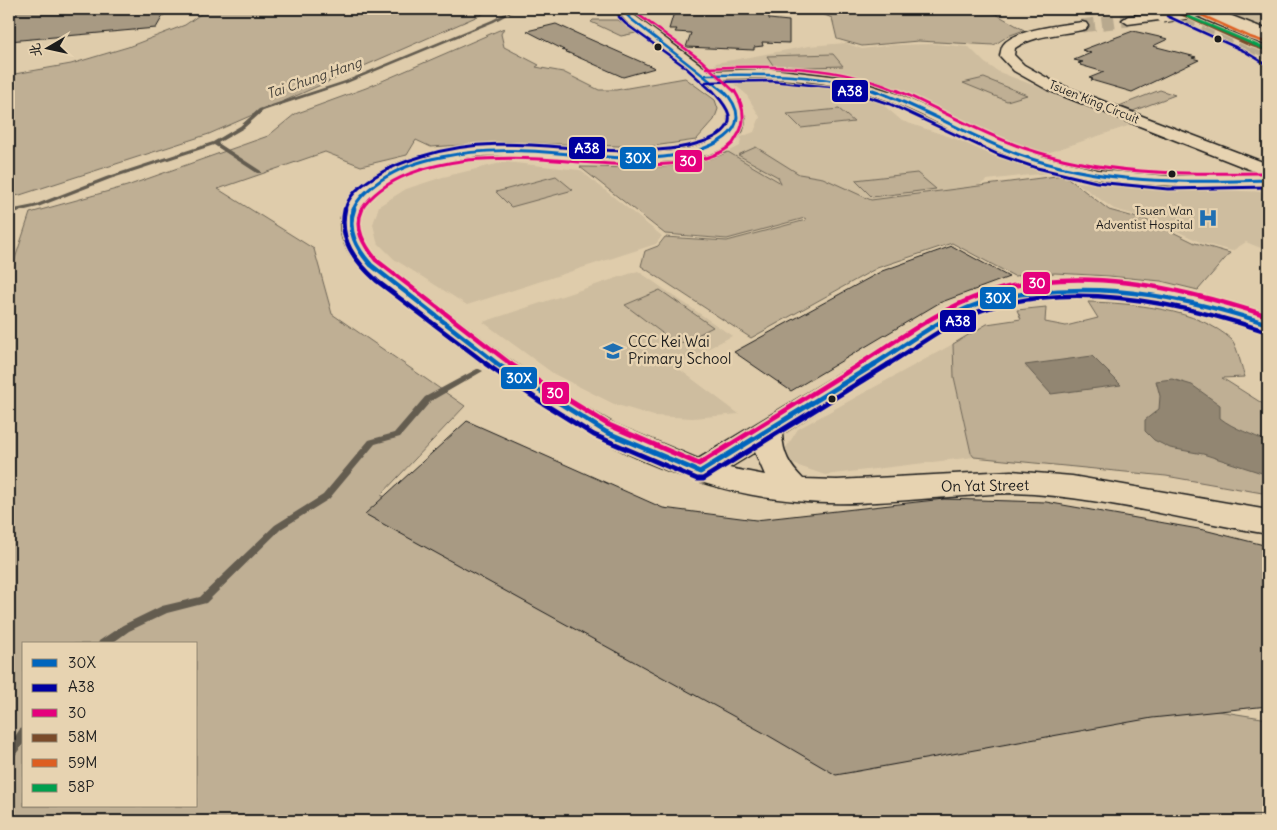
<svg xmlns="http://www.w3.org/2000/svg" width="1277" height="830" font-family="Delius,'LXGW WenKai TC',sans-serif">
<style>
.built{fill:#cebd9f}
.green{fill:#bfaf94;stroke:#6e6658;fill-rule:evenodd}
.water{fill:#928672;stroke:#635c50}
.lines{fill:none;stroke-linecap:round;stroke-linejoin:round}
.stream{fill:#635c50;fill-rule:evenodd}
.building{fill:#a89a83;stroke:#1c1c1c}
.minor-tunnel{stroke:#b8a98e;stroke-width:13;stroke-dasharray:13 7;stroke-linecap:butt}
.major-tunnel{stroke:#b8a98e;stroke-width:13;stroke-dasharray:13 7;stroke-linecap:butt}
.highway-tunnel{stroke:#b8a98e;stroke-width:13;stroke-dasharray:13 7;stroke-linecap:butt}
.minor-casing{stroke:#1c1c1c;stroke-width:3}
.major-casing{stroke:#1c1c1c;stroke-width:3}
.highway-casing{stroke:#1c1c1c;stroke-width:3}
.minor{fill:#e7d3b1;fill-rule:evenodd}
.major{fill:#e7d3b1;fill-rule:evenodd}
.highway{fill:#e7d3b1;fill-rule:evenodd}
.minor-bridge-casing{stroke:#1c1c1c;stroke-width:15;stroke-linecap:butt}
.minor-bridge{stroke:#e7d3b1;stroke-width:13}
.bus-1-far3-casing{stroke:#e7d3b1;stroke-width:4.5}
.bus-1-far2-casing{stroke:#e7d3b1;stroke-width:5.5}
.bus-1-far1-casing{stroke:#e7d3b1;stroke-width:8}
.bus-1-casing{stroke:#e7d3b1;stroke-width:9}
.bus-2-far3-casing{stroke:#e7d3b1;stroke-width:4.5}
.bus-2-far2-casing{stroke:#e7d3b1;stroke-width:5.5}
.bus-2-far1-casing{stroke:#e7d3b1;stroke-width:8}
.bus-2-casing{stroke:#e7d3b1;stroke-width:9}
.bus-3-far3-casing{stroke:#e7d3b1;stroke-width:4.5}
.bus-3-far2-casing{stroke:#e7d3b1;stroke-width:5.5}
.bus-3-far1-casing{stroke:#e7d3b1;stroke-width:8}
.bus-3-casing{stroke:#e7d3b1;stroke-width:9}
.bus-4-casing{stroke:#e7d3b1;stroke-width:4.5}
.bus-5-casing{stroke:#e7d3b1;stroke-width:4.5}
.bus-6-casing{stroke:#e7d3b1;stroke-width:4.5}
.bus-1-far3{stroke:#0065bd;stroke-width:2.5}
.bus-1-far2{stroke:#0065bd;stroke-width:3}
.bus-1-far1{stroke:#0065bd;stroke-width:4.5}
.bus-1{stroke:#0065bd;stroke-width:5}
.bus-2-far3{stroke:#0000a0;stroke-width:2.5}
.bus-2-far2{stroke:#0000a0;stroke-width:3}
.bus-2-far1{stroke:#0000a0;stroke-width:4.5}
.bus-2{stroke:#0000a0;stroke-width:5}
.bus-3-far3{stroke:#e5007d;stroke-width:2.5}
.bus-3-far2{stroke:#e5007d;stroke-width:3}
.bus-3-far1{stroke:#e5007d;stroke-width:4.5}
.bus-3{stroke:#e5007d;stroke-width:5}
.bus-4{stroke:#7a4b2a;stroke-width:2.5}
.bus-5{stroke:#dd5e21;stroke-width:2.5}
.bus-6{stroke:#019f4e;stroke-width:2.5}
.bus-dot{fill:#1c1c1c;stroke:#e7d3b1;stroke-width:2}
.labels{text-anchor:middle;stroke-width:5;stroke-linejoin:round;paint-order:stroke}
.far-street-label{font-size:12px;fill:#1c1c1c;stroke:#e7d3b1}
.far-poi-label{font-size:12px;fill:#1c1c1c;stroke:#e7d3b1;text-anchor:end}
.far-water-label{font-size:14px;font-style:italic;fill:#45413a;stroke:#e7d3b1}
.poi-label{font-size:15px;fill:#1c1c1c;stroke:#e7d3b1;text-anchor:start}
.street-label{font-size:15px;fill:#1c1c1c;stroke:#e7d3b1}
.line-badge{stroke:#e7d3b1;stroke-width:2}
.badge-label{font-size:14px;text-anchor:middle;font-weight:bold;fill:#fff}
</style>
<rect width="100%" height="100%" fill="#dfccab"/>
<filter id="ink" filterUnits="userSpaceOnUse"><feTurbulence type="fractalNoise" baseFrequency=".02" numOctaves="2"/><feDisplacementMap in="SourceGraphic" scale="10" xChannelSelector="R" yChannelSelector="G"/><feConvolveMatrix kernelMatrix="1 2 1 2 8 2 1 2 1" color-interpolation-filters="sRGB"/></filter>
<g filter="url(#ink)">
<path class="built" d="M1258,9h10v19l-37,-14z
M846,43l16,6 29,-4 46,-1 32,3 16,16 14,9 135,52 -93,31 -54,-22 -84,-40 -26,-9 -30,-8 -41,-6 -35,-2 -50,2 -7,-4 2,-3 93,-17z
M762,77l71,7 31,10 18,10 20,17 54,18 42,19 59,14 -70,8 -35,24 -123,7 -101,-59 12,-6 1,-9 13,-5 6,-15 -14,-23 -18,-15z
M505,162l75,8 82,66 -6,8 -189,61 -73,-46 -17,-17 -4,-18 6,-18 27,-17 37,-12z
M1076,182l75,6 117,4v59l-22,-9 -14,9 -30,-8 -48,-23 -40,-11z
M638,271l94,65 -57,30 64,48 -46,4 -39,-2 -40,-12 -60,-30 -71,-52z
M953,344l2,39 16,70 3,4 -149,18 -35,-12 -6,-4 -2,-5 16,-25z"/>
<path class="green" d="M208,9h286l-285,125 -189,61 -11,2v-122l62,-11 57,-17 57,-22z
M810,9h177l37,21 -16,6 -14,9 -76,-4 -56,5 -25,-7 -5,-21z
M593,20h25l18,13 -15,3 -30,-14z
M504,28l-3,6 3,13 35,18 -3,2 27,5 36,18h17l69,-12 30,22 3,9 -4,11 -18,20 -50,7 -140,-5 -75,5 -15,-7 -9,15 -46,11 -36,-14 -107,37 96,60 18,65 133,92 -84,89 113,52 593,143 181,29v102h-1259v-544l21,-64 97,-27 141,-50 27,-22 71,-26zM24,644h172v162h-172z
M833,54l10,12 -68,2 -8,-12z
M984,78l43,17 -20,6 -44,-18z
M1160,90l15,5 -42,16 -14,-5z
M839,109l15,13 -53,6 -14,-14z
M756,147l43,27 24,4 48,22 193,-25 45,35 43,12 43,21 35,10 -32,37 -37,-9 -52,-5 -54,-3 -41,3 -62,-33 -75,25 -126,70 -110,-72 4,-15 13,-5 7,-9 62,4 79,-21 -1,-2 -78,21 -62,-5 -85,-67c49,0 103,6 148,-15l53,31 -3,-6 -40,-22z
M917,173l19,16 -64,8 -17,-17z
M556,176l17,14 -62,17 -15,-15z
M660,290l53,37 -35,18 -53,-40z
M1088,302c43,1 111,7 144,38 5,6 10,29 13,37l-23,1 46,29v87l-102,-18 -192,-19 -3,-4 -17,-76 -1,-33 34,-20 34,-5 -4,-9 29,-3 -1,15 21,4 32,-8z"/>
<path class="water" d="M1092,356l29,29 -70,9 -26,-29z
M1172,379l20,6 28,20v13c14,11 32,16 48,24v33l-65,-21 -33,-6 -16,-8 -9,-9v-11l14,-11 1,-13 -4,-15z"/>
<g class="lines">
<path class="stream" d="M514,9h4l-24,13 -147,61 -84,28 -19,17 -26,15 43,28v2h-4l-43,-28 -104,34 -72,28 -29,7v-4l25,-5 72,-28 107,-35 27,-16 19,-17 86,-28 147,-61z
M477,369h2l4,2 -52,30 -31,36 -25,7 -46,55 -48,30 -75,74 -39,10 -38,18 -18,13h-13l1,-3 24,-16 39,-19 38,-9 75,-72 48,-30 46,-55 25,-7 31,-36z
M24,728v15l-11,15 -4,1v-14l11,-16z"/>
</g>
<path class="building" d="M9,9h158l-11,19 -147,13z
M675,9h70l24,2v8l20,2v22l-27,-1 1,4 -9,1v3l-68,-3 5,-14 -16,-1 2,-3h-8z
M556,24l31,14 68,30 -32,9 -61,-27h2l-37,-19z
M1133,31l35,8 -15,7 43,11 -4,1 7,2 -67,32 -41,-12 2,-1 -4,-1 15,-6 -24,-7 1,-1 -3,-1 5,-1 -9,-2 17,-7 -9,-3z
M952,246l57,31 -70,26 -148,88 -57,-39 148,-81z
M467,421l196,87 93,12 188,-21 102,3 158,28 64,16v160l-116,12 -316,57 -72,-42 -399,-219z"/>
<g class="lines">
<path class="minor-tunnel" d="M1082,26l46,-6"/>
<path class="major-tunnel" d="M1247,44l20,12"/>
<path class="highway-tunnel" d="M1185,16l62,28 21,7"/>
<defs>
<path id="minor" d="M620,9h12v4l3,3 74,55 62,-2 77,9 50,16 109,50 37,13 54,13 70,6 96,-1 -216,-85 -34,-19 -14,-15c1,-4 1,-8 3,-11 11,-16 61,-20 79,-23l4,1 2,3 -2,3c-23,6 -50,5 -71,19l-1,7 10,10 34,19 210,80v21c-80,3 -159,3 -236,-21 -51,-15 -96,-45 -145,-64 -55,-21 -111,-23 -168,-21l15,15 11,23c-1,4 -1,10 -3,14 -31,55 -204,21 -260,25 -51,4 -167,35 -103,104l129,99 47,31 61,35 82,34 238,-144c95,-55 234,-34 332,1v15l-67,-21 -61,-12 -67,-3 -33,3 -32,5 -22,5 -26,12 -178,114c1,20 7,31 21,45l34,1 174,-9 61,5 196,34v24c-84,-14 -169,-38 -255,-41 -16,0 -32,2 -48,3 -56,3 -113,11 -169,5 -138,-12 -253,-88 -358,-172 -25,-20 -54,-38 -76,-61 -17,-17 -30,-42 -15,-65 24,-39 78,-50 120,-56 27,-3 54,-2 81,0 44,2 139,18 174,-14 10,-9 7,-25 -1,-36 -6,-8 -16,-15 -24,-21 -23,-19 -47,-36 -70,-54l-7,-8zM755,452l10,23 -36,-7z
M1163,12l6,4 -2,3 -39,5 -6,-4 6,-4z"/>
<path id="major" d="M1205,9h9l54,21v8l-63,-24 -2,-3z"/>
<path id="highway" d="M1194,9h8l66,28v9l-74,-31 -2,-3z"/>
</defs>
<use href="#minor" class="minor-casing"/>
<use href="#major" class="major-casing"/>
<use href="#highway" class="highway-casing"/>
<use href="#minor" class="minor"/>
<use href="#major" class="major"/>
<use href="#highway" class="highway"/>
<defs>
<path id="minor-bridge" d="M1163,16l43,-7"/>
</defs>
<use href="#minor-bridge" class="minor-bridge-casing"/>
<use href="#minor-bridge" class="minor-bridge"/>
<defs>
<path id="bus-1-far3" d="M626,9v5l5,5 93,73
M706,75c57,-1 116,-2 171,17"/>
<path id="bus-1-far2" d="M873,90c51,18 96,46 147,65 80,29 164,28 248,25
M353,210c5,-13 17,-22 28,-30 18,-12 39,-19 60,-23 42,-9 85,-7 128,-3 33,2 68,7 102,2 34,-4 93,-24 52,-66"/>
<path id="bus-1-far1" d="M354,209c-8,22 3,40 17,56l128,100
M873,365c29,-18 64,-44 94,-57 21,-9 44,-13 66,-15 81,-10 158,6 235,31"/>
<path id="bus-1" d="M497,364l109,68 94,40 175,-108"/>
<path id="bus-2-far3" d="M618,9l1,8 7,7 58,42 29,26
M1167,16l77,35 20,12
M706,82l65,-1 70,7 11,4"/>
<path id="bus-2-far2" d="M848,90l42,14 109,51 38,13 59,14 72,7 100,-2
M345,210c3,-15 16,-25 29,-33 15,-10 32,-16 49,-21 83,-26 152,0 234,-6 18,-1 77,-8 72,-35 -2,-9 -11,-18 -17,-25"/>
<path id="bus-2-far1" d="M345,209c-7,31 10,52 32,72l111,84
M887,365c27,-16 56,-39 85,-51 91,-36 203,-13 293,17"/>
<path id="bus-2" d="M486,364l55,38 53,33 103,44h6l186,-115"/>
<path id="bus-3-far3" d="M634,9l2,4 65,47 34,32
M706,68c65,-3 133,-3 194,24"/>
<path id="bus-3-far2" d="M897,90c42,19 83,43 127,58 83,28 159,26 244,25
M361,210c23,-34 68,-45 107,-50 24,-2 48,-2 72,-1 44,2 161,19 193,-16 2,-3 4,-7 6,-10 8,-15 4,-29 -5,-43"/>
<path id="bus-3-far1" d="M362,209c-9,19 2,36 14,51l136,105
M858,365c40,-25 81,-56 126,-71 91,-31 195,-7 284,22"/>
<path id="bus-3" d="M510,364l99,61 90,39 161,-100"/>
<path id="bus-4" d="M1170,9l77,35 21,7"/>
<path id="bus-5" d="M1188,9l62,28 18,6"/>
<path id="bus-6" d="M1187,16l78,33"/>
</defs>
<use href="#bus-1-far3" class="bus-1-far3-casing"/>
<use href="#bus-1-far2" class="bus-1-far2-casing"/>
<use href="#bus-1-far1" class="bus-1-far1-casing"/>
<use href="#bus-1" class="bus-1-casing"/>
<use href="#bus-2-far3" class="bus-2-far3-casing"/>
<use href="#bus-2-far2" class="bus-2-far2-casing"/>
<use href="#bus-2-far1" class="bus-2-far1-casing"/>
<use href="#bus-2" class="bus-2-casing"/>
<use href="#bus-3-far3" class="bus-3-far3-casing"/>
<use href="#bus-3-far2" class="bus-3-far2-casing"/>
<use href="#bus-3-far1" class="bus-3-far1-casing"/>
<use href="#bus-3" class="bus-3-casing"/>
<use href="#bus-4" class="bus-4-casing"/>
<use href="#bus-5" class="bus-5-casing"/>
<use href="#bus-6" class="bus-6-casing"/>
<use href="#bus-1-far3" class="bus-1-far3"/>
<use href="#bus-1-far2" class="bus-1-far2"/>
<use href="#bus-1-far1" class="bus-1-far1"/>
<use href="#bus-1" class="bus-1"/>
<use href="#bus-2-far3" class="bus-2-far3"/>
<use href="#bus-2-far2" class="bus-2-far2"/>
<use href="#bus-2-far1" class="bus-2-far1"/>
<use href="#bus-2" class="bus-2"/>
<use href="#bus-3-far3" class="bus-3-far3"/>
<use href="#bus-3-far2" class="bus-3-far2"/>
<use href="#bus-3-far1" class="bus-3-far1"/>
<use href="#bus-3" class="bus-3"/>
<use href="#bus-4" class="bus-4"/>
<use href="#bus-5" class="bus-5"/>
<use href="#bus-6" class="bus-6"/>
</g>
</g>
<defs>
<symbol id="hospital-bare" viewBox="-9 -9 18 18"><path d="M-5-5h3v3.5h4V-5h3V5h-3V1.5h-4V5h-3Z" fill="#1f6fb2" stroke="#e7d3b1" stroke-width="2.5" paint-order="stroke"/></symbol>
<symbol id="school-bare" viewBox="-9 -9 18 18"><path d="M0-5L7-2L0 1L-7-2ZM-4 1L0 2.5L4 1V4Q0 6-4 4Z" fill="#1f6fb2" stroke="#e7d3b1" stroke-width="2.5" paint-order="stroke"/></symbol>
</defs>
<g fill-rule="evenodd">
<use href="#hospital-bare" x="1194" y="204" width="28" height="28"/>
<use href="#school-bare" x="599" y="337" width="28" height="28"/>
</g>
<g class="bus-dot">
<circle cx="1218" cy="39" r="4.5"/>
<circle cx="658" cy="47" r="4.5"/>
<circle cx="1172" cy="174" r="4.5"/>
<circle cx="832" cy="399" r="4.5"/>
</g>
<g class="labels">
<g class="far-street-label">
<text transform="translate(1094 102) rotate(22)" y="4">Tsuen King Circuit</text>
</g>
<g class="far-poi-label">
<text x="1193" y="215">Tsuen Wan<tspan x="1193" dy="14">Adventist Hospital</tspan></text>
</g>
<g class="far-water-label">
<text transform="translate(314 78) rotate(-19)" y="5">Tai Chung Hang</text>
</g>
<g class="poi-label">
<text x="628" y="347">CCC Kei Wai<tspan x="628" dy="17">Primary School</tspan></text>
</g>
<g class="street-label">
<text transform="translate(985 486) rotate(-1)" y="5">On Yat Street</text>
</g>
</g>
<g class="line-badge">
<rect x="831" y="79" width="38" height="24" rx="5" fill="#0000a0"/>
<rect x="568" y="136" width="38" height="24" rx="5" fill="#0000a0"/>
<rect x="619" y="146" width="38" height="24" rx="5" fill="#0065bd"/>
<rect x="674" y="149" width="29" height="24" rx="5" fill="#e5007d"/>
<rect x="1022" y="271" width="29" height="24" rx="5" fill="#e5007d"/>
<rect x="979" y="286" width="38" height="24" rx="5" fill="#0065bd"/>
<rect x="939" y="309" width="38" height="24" rx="5" fill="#0000a0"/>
<rect x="500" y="366" width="38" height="24" rx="5" fill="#0065bd"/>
<rect x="541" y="381" width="29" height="24" rx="5" fill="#e5007d"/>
</g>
<g class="badge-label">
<text x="850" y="96">A38</text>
<text x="587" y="153">A38</text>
<text x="638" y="163">30X</text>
<text x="688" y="166">30</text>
<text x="1037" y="288">30</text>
<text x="998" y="303">30X</text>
<text x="958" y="326">A38</text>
<text x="519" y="383">30X</text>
<text x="555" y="398">30</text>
</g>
<rect width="1277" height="830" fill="none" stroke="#e7d3b1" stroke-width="30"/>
<rect x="15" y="15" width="1247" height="800" fill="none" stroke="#1c1c1c" stroke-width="2" filter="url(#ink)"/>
<rect x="22" y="642" width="175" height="165" fill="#e7d3b1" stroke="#968a75"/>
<rect x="32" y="659" width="25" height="8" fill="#0065bd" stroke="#968a75"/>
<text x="68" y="668" font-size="15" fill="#1c1c1c">30X</text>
<rect x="32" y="684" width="25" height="8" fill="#0000a0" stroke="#968a75"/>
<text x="68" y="692" font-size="15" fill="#1c1c1c">A38</text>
<rect x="32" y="709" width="25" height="8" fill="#e5007d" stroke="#968a75"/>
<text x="68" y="718" font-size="15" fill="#1c1c1c">30</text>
<rect x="32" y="734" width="25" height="8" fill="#7a4b2a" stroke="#968a75"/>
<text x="68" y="742" font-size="15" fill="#1c1c1c">58M</text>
<rect x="32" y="759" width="25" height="8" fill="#dd5e21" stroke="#968a75"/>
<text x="68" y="768" font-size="15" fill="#1c1c1c">59M</text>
<rect x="32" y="784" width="25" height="8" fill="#019f4e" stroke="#968a75"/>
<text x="68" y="792" font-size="15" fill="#1c1c1c">58P</text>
<g transform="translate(48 48) rotate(261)" stroke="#e7d3b1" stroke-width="4" paint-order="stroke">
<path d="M0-4L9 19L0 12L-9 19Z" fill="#1c1c1c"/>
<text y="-8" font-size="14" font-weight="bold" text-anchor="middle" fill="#1c1c1c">北</text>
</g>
</svg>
